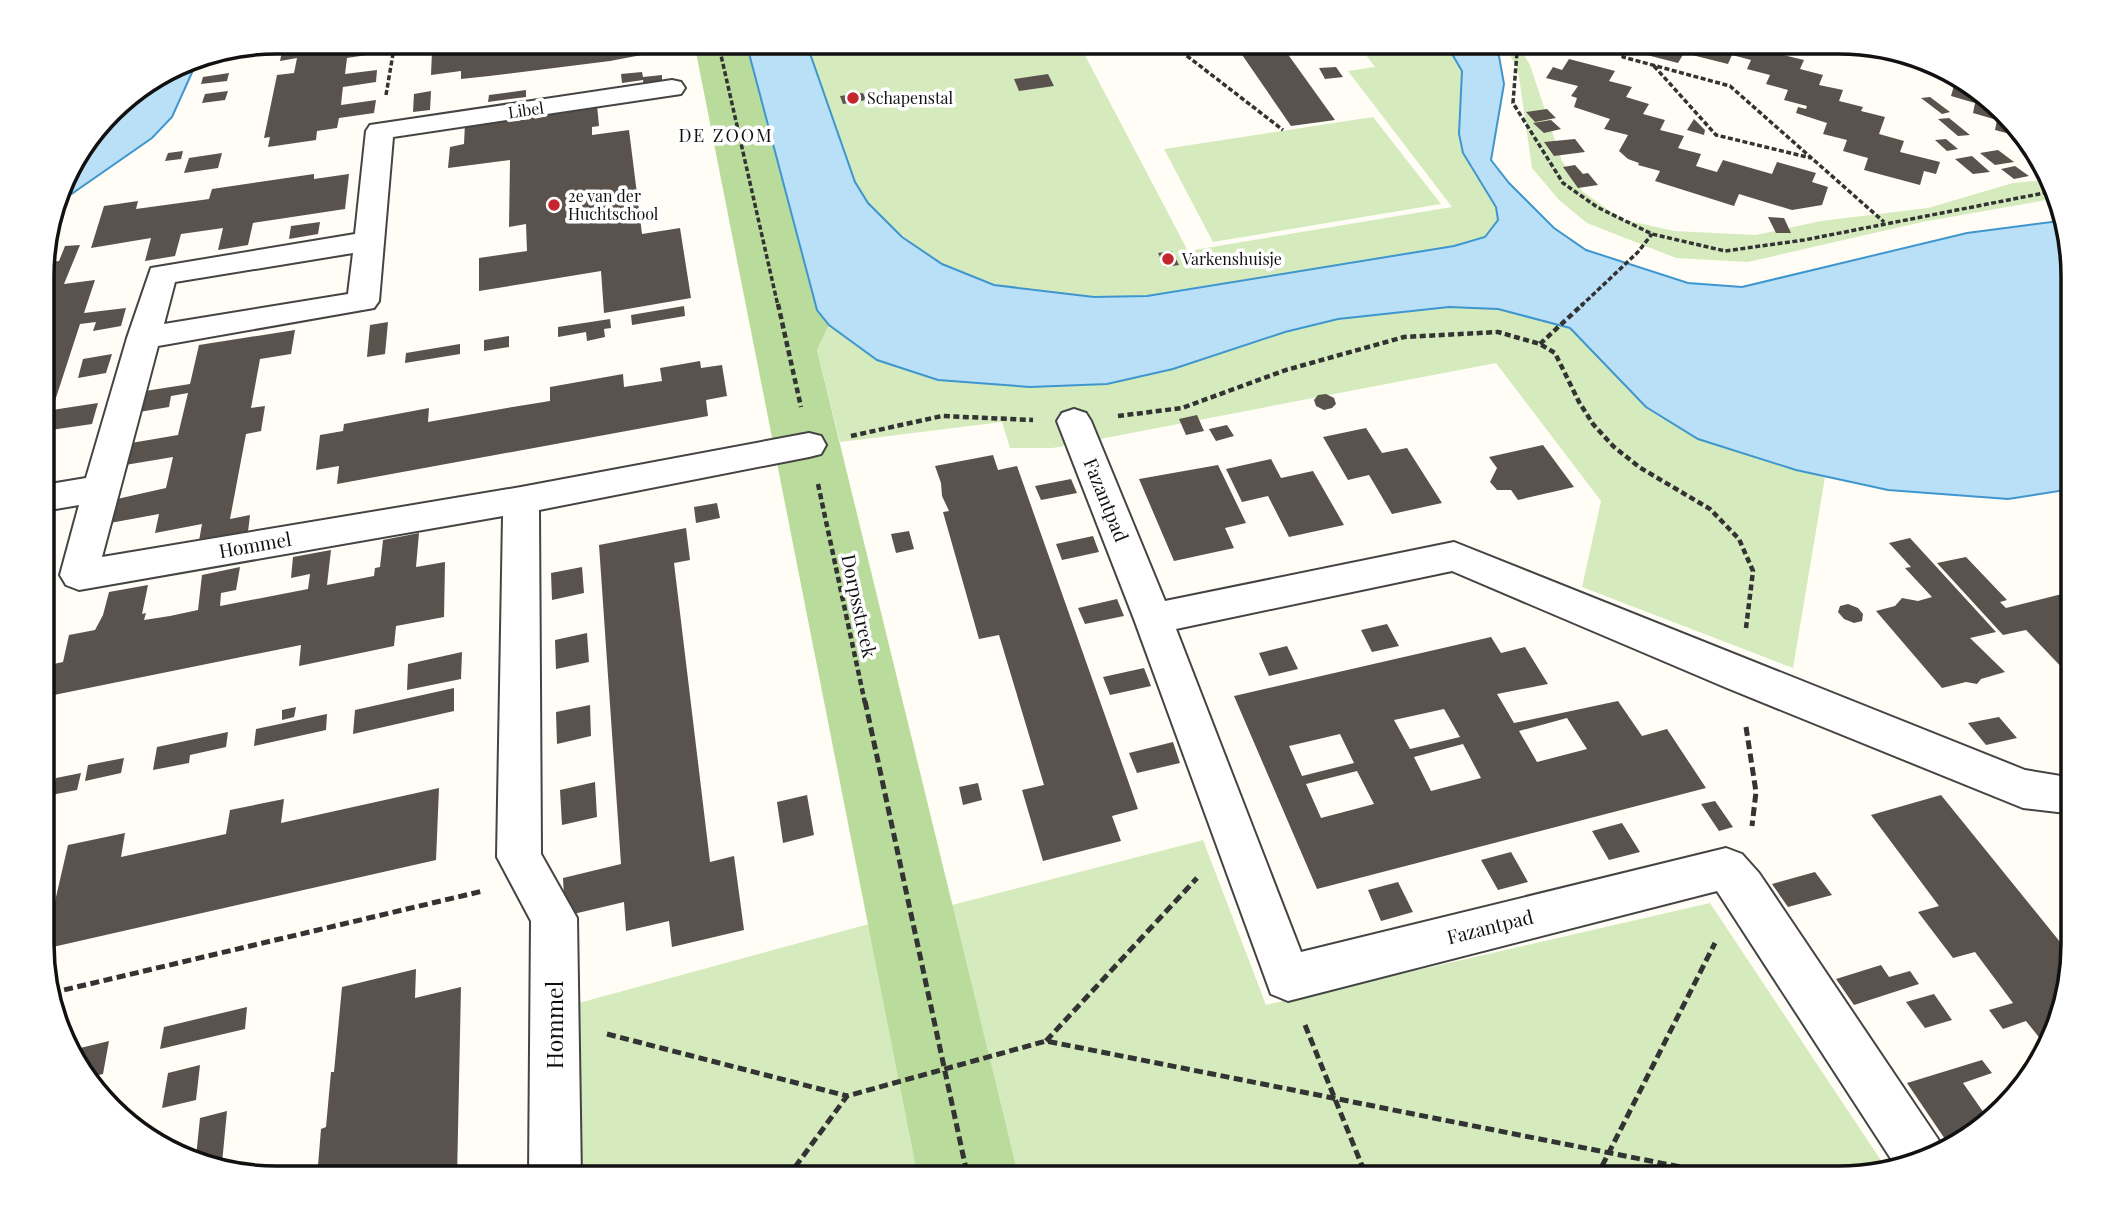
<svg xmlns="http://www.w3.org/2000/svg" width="2115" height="1220" font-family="'Playfair Display',serif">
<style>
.green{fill:#d5ebbd}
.forest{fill:#b9dc9c}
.water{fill:#b9e0f7;stroke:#3f96cf;stroke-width:2}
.building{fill:#5a524d;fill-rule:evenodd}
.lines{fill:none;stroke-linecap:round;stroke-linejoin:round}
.minor-casing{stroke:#444;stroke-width:4}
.path-far2{stroke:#333;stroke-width:3.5;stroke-dasharray:5 2.5;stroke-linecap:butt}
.path-far1{stroke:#333;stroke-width:4.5;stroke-dasharray:6 3.5;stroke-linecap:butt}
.path{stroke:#333;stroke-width:5;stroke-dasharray:9 4.5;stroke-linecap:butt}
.minor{fill:#fff;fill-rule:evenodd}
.poi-dot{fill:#c4262e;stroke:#fff;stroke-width:2.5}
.labels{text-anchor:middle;stroke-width:7;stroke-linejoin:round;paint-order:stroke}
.far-poi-label{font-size:16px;fill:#111;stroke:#fff;text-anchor:start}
.far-street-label{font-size:16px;fill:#111;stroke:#fff}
.far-neighbourhood-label{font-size:18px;letter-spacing:2px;fill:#111;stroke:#fff}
.street-label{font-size:19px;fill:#111;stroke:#fff}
.near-street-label{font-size:23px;fill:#111;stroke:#fff}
.rim{fill:none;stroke:#111;stroke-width:3.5}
</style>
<rect width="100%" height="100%" fill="#fffdf5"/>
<path class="green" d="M806,42h272l110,209 264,-44 -104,-136 27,-4 -19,-25h89l17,29 -3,63 4,19 33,54 2,13 -13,17 -31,9 -307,50 -53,1 -100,-12 -52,-21 -40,-27 -34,-34 -13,-21z
M1503,42h13l14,23 32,96 20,30 39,28 53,12 82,4 65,-14 107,-13 85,-25 32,-3 7,19 -130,23 -174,40 -72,-4 -89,-35 -28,-23 -27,-32 -14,-98z
M1373,117l68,87 -228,38 -49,-93z
M1449,307l49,2 72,19 76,79 52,32 127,38 -32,191 -211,-81 19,-86 -105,-138 -443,85h-43l-8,-26 -162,20 -23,-92 12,-25 48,35 61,20 92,7 77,-3 66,-15 112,-37 53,-13z
M1203,840l63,165 444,-102 176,265 -33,10h-834l-67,-273z
M869,924l49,254h-335l-8,-174z"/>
<path class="forest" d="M694,42h52l71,268 12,15 -12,25 202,828h-101z"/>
<path class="water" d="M746,42h60l49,140 13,21 34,34 40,27 52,21 100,12 53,-1 307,-50 31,-9 13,-17 -2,-13 -33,-54 -4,-19 3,-63 -17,-29h41l13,14 5,28 -13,76 18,23 45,45 32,22 102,33 54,4 225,-54 92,-12 13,40v228l-64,10 -120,-9 -92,-20 -98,-31 -52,-32 -76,-79 -72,-19 -49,-2 -111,12 -53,13 -112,37 -66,15 -77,3 -92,-7 -61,-20 -48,-35 -12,-15z
M199,57l-27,60 -20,21 -95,66 9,-32 56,-72 65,-40z"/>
<path class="building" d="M284,42h66l-1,4 33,-4 -2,11 -33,5 -2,16 32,-4 -1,12 -33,5 -1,8 -1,10 35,-5 -2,13 -35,5 -2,10 -20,3 -1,9 -48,7 2,-10 -6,1 13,-63 17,-2 3,-15 -17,3z
M520,42h147l1,8 -58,11 -121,15 -28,3v-8l-30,4 1,-24 61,-8v9l27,-3z
M1265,42l13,2 -16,2 6,9 19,-2 48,67 -44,6 -55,-80z
M1664,42l111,1 -4,9 33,8 -4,9 23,6 -4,10 24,5 -4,11 24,6 -2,4 24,6 -6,17 25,7 -4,11 40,10 -4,12 -12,-3 -4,14 -56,-15 4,-12 -25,-7 4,-11 -24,-6 4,-11 -31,-10 2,-6 8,2 1,-3 -23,-6 4,-10 -22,-6 4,-9 -23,-6 4,-9 -19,-5 -4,9 -44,-11 -6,10 -35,-9 5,-10 13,3z
M1569,59l46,12 -6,10 23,6 -6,10 23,7 -6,10 22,6 -5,10 24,6 -6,12 23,6 -5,12 21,6 6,-12 49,14 5,-12 39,11 -4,9 16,5 -6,18 -30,5 -53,-16 -5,12 -79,-25 5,-10 -22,-6 1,-2 -11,-4 -9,-8 9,-16 -24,-6 6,-10 -36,-12 3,-9 -6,-2 7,-10 -32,-8 7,-11 9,3z
M1336,67l7,10 -18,2 -6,-11z
M642,72l1,5 19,-2v9l-18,3 -1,-7 -21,3 -1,-9z
M229,73l-2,8 -26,3 2,-7z
M1048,74l6,12 -35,5 -5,-12z
M1957,75l51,47 17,16 -30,-8 2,-10 -24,-7 2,-10 -24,-7z
M526,90v7l-38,5 1,-7z
M228,91l-3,9 -23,3 3,-9z
M431,91l-1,19 -17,2 1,-18z
M863,93l3,7 -23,4 -3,-8z
M1930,97l20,15 -8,2 -21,-16z
M597,105l2,21 -7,1v8l37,-5 13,104 38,-6 11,70 -87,15 -3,-42 -122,20v-33l48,-7 -1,-27 -17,3 1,-67 -62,8 2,-21 14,-3 1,-21z
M1547,109l9,9 -21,4 -9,-10z
M1949,118l21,17 -12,1 -20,-17z
M1694,119l11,11 -1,5 -17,-5z
M1551,120l10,9 -17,4 -11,-10z
M1575,139l10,13 -31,4 -10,-14z
M1946,139l12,10 -11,2 -12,-11z
M1998,150l16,12 -19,3 -15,-12z
M183,151l-2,8 -16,2 3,-8z
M222,153l-4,15 -34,5 5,-15z
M1972,156l18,16 -17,2 -18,-15z
M1575,165l8,9 5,-1 10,12 -20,3 -15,-21z
M2015,166l14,10 -15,3 -13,-10z
M314,174v5l35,-5 -4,35 -92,14 -5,22 -30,5 5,-22 -42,6 -6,22 -30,5 6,-23 -60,10 13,-42 34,-5 -2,8 73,-10 3,-10z
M1768,217l16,1 7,15h-15z
M320,222l-2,12 -29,5 2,-13z
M80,245l-16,39 31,-4 -11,33 42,-5 -5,18 -28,5 3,-9 -16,2 -28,86 46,-7 -6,21 -48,7v-168l15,-2 6,-15z
M1172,251l7,14 -14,2 -7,-14z
M684,306l1,10 -53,9 -1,-10z
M610,319l1,9 -7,1 1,8 -18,4 -1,-9 -28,5v-10z
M388,322l-3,32 -18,3 3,-32z
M295,330l-4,24 -31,5 -9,49 14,-2 -4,25 -15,3 -16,85 20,-4 -2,17 -49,9 3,-17 -47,9 4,-19 -49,9 7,-24 49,-11 7,-31 -48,8 6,-22 47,-8 10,-42 -17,3 -2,11 -30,5 6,-21 45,-7 9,-39z
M509,336v11l-25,4v-11z
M460,344v10l-55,9 1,-10z
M112,354l-6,19 -28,5 5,-19z
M700,361l1,7 21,-3 5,31 -21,4 2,16 -371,68 2,-18 -23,4 4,-35 23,-4 1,-7 85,-16 -1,14 79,-14 43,-7v-14l73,-13 1,13 38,-6 -2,-13z
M1326,394l8,4 2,6 -4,4 -8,2 -8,-4 -2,-6 4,-5z
M1197,415l7,16 -18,4 -7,-16z
M1227,425l7,11 -18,5 -7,-12z
M1366,428l16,25 25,-5 35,55 -50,11 -23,-39 -21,5 -25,-43z
M1543,445l31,42 -56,13 -7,-10h-14l-7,-8 7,-14 -8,-11z
M993,455l5,15 19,-4 121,343 -26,7 9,25 -78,20 -21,-71 22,-5 -45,-150 -20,4 -36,-127 6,-1 -7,-15 -1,-13 -6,-17z
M1271,459l10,19 32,-7 31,54 -55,12 -21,-41 -26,6 -16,-33z
M1218,465l28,58 -21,5 9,20 -60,13 -35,-82z
M1071,479l6,14 -36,7 -6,-14z
M717,503l3,15 -24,5 -2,-16z
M686,528l4,32 -16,3 36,299 24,-6 10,74 -72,17 -3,-26 -43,10 -2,-29 -59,14 -2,-38 58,-14 -22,-319z
M909,531l5,18 -18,4 -5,-19z
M419,533l-3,34 29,-5 -1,55 -48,9 -2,20 -95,20 2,-21 -257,52v-31l19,-4 6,-27 26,-5 8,-15 6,-23 39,-7 -6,29 4,-1 -2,7 26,-4 28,-6 4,-35 38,-8 -4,23 -15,3 -1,13 88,-17 2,-15 -19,4 2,-21 38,-7 -4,35 47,-9 1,-8 5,-1 3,-27z
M1093,536l6,16 -37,8 -6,-16z
M1910,538l86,94 -26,6 35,34 -24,7 -4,5 -11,-2 -24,6 -66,-77 19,-5 7,-8 16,3 14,-4 -27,-29 6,-1 -22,-24z
M1966,557l41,43 -7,2 6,6 56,-14 10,11v70l-2,1 -44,-46 -23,5 -66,-72z
M582,567l2,26 -32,7 -1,-27z
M1117,599l7,17 -39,8 -7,-16z
M1848,604l10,4 5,6 -1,7 -8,2 -10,-4 -6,-7 2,-6z
M1387,624l12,22 -27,6 -11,-22z
M587,633l2,29 -33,7 -1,-29z
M1491,637l10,16 24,-6 23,37 -51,10 17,29 104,-22 24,35 25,-7 39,59 -389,101 -83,-193zM1444,709l16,28 -50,12 -16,-29zM1567,718l20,31 -50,13 -18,-31zM1340,734l14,29 -52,13 -13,-30zM1463,744l18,34 -50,13 -17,-34zM1357,771l17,33 -53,14 -15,-34z
M1287,646l11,23 -29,7 -10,-23z
M462,652l-1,27 -54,11 1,-26z
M1144,668l7,18 -41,9 -7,-18z
M454,688v23l-101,23 2,-24z
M590,705l1,31 -34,8 -1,-32z
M296,707l-2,10 -12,3v-10z
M327,714l-1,16 -72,16 2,-17z
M1999,717l18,21 -31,7 -18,-22z
M228,732l-2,15 -36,8 -1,8 -36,7 4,-23z
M1173,742l7,21 -43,10 -8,-20z
M124,758l-3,15 -36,8 3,-16z
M81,773l-4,17 -26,5 5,-17z
M595,782l2,35 -35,8 -2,-35z
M978,783l4,17 -19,5 -4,-18z
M439,788l-3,72 -392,89 24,-104 57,-12 -4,24 105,-23 4,-24 54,-11 -3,24z
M807,795l7,40 -31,8 -6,-41z
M1941,795l132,163 -27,88 -20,-25 -23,8 -14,-19 24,-7 -38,-51 -22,6 -35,-46 21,-6 -68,-91z
M1715,801l18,26 -14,4 -18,-27z
M1622,823l18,29 -31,8 -17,-29z
M1511,852l17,30 -30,8 -17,-30z
M1815,872l17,23 -44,12 -16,-23z
M1398,882l15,30 -32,9 -13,-31z
M1881,965l8,12 21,-6 9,13 -65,21 -18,-26z
M416,969l-1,29 46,-11 -4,191h-140l4,-49 5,-2 5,-55h3l8,-85z
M1934,994l18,26 -27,8 -19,-26z
M247,1007l-2,22 -85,20 4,-22z
M109,1041l-6,33 -17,4 -5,-5 -9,-23z
M1982,1060l10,13 -29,10 23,33 -35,32 -44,-65z
M200,1065l-4,35 -34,8 6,-35z
M227,1111l-5,52 -26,-6 4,-39z"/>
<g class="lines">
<defs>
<path id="minor" d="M672,80l9,2 4,6 -4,6 -288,43 -14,164 -5,7 -216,38 -56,211 419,-70 288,-54 12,3 5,9 -5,9 -12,3 -270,53 2,344 36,64 4,260h-52l2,-257 -34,-64 6,-341 -424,74 -13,-5 -6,-10 19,-70 -35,6v-26l42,-7 41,-140 24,-70 204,-34 11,-103 4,-6zM353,253l-5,41 -184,30 11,-42z
M1074,409l12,4 5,8 74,180 289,-59 571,228 48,8v32l-7,3 -43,-5 -296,-120 -275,-117 -276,58 125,323 425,-104 16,6 17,19 179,266 5,11 -48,15 -178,-274 -429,110 -17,-7 -137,-375 -77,-198 5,-8z"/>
</defs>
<use href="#minor" class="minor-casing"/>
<path class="path-far2" d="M718,42l60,264
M1169,42l114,88
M1511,42l6,10
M1590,42l-73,10 -4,51 50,80 34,24 55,27 73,17 79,-11 245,-48
M1631,42l-8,15 107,29 154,136
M395,46l34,-4
M1654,66l62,69 95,23
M386,95l9,-53
M1581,306l57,-54 14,-18"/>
<path class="path-far1" d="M778,304l23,103
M1540,344l43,-40
M1118,416l64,-8 104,-38 118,-33 94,-5 42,12 15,9 24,49 14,22 20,22 26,21 71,42 29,30 14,32 -7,57
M851,436l91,-20 91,4
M818,484l47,219"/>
<path class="path" d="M865,701l103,477
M1746,727l10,65 -4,34
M51,993l432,-102
M1305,1025l62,153
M607,1034l240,62
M1046,1041l151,-163
M787,1178l60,-82 199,-55 690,137
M1596,1178l119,-235"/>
<use href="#minor" class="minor"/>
</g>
<g class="poi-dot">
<circle cx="853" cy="98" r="7"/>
<circle cx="554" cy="205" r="7"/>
<circle cx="1168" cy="259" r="7"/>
</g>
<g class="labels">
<g class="far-poi-label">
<text x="867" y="104">Schapenstal</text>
<text x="568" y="202">2e van der<tspan x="568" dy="18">Huchtschool</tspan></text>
<text x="1182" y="265">Varkenshuisje</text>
</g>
<g class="far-street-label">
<text transform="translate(526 110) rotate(-8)" y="6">Libel</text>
</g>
<g class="far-neighbourhood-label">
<text x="726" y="142">DE ZOOM</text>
</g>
<g class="street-label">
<text transform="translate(1106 500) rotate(68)" y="7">Fazantpad</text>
<text transform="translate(255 545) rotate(-10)" y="7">Hommel</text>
<text transform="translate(859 606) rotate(78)" y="7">Dorpsstreek</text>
<text transform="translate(1490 927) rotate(-14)" y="7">Fazantpad</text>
</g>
<g class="near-street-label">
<text transform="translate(555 1025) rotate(-90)" y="8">Hommel</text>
</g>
</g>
<path d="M0 0H2115V1220H0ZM276 54H1839A222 222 0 0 1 2061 276V944A222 222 0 0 1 1839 1166H276A222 222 0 0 1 54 944V276A222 222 0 0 1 276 54Z" fill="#fff" fill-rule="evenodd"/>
<path class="rim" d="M276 54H1839A222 222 0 0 1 2061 276V944A222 222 0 0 1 1839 1166H276A222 222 0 0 1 54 944V276A222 222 0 0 1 276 54Z"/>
</svg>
